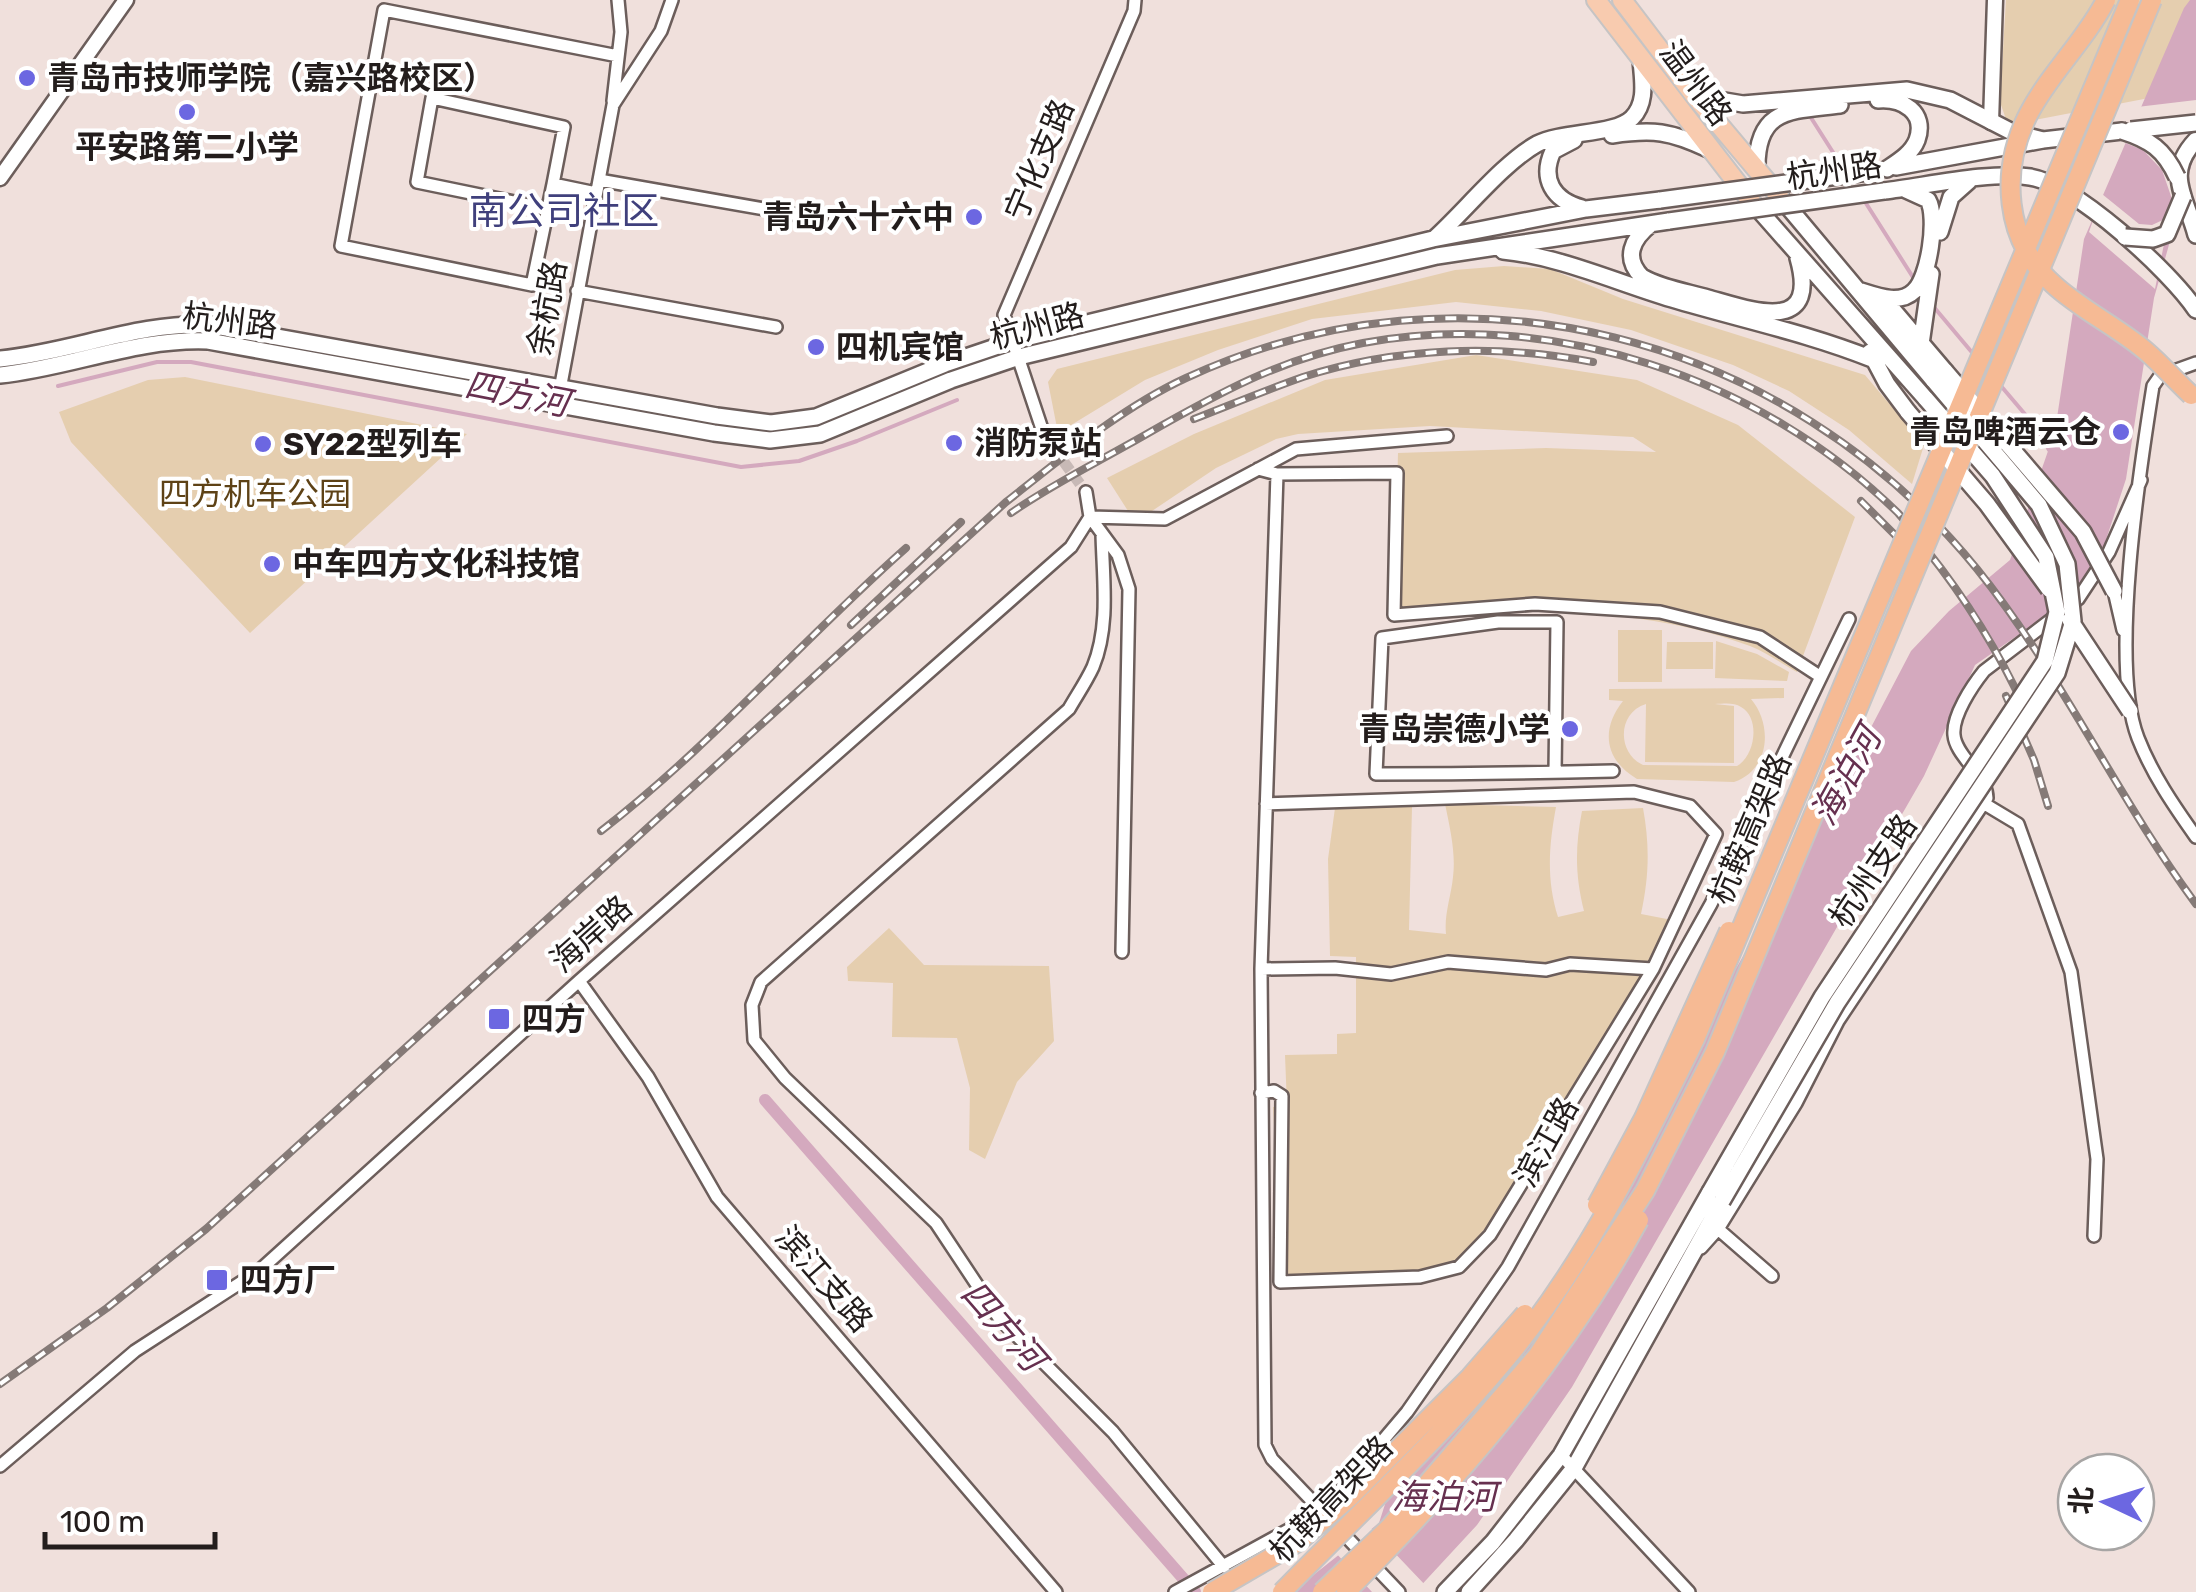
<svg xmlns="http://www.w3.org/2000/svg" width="2196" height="1592" font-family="Rubik,'Noto Sans SC',sans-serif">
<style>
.green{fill:#e5ceaf;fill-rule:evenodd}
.water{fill:#d4a9be}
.pier{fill:#f0e0dc}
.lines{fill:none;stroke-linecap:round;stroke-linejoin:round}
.stream{stroke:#d4a9be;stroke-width:4}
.canal{stroke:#d4a9be;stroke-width:12}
.minor-tunnel{stroke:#c7b9b6;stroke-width:11;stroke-dasharray:11 5.5;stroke-linecap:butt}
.minor-casing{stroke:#6c5e5b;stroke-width:16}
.tertiary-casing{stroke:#6c5e5b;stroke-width:19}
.secondary-casing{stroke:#6c5e5b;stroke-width:20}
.primary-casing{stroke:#c6c4c4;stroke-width:22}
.minor{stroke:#fff;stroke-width:11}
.tertiary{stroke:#fff;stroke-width:14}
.secondary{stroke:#fff;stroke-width:15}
.primary{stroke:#f8cbaf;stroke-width:18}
.rail-casing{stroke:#857a77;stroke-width:8}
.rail{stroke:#fff;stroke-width:4;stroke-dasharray:11;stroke-linecap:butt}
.secondary-bridge-casing{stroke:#6c5e5b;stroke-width:20;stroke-linecap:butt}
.trunk-bridge-casing{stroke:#c6c4c4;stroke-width:22;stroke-linecap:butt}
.secondary-bridge{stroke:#fff;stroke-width:15}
.trunk-bridge{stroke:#f6ba94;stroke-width:18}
.poi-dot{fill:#6c67e1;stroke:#fff;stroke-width:4}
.labels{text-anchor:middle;stroke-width:8;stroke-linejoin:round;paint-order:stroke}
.poi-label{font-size:32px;font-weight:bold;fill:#231d1c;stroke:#fff;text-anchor:start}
.street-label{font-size:32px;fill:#231d1c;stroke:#fff}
.park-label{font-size:32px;fill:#5e4216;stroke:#fff}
.water-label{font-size:35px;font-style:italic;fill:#66304f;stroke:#fff}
.quarter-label{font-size:38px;fill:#40407c;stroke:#fff}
</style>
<rect width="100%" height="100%" fill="#f0e0dc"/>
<path class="green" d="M2006,0h190v89l-188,36 -8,-23z
M1504,266l46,3 73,30 242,76 59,70 -12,39 -63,-54 -60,-39 -56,-26 -102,-35 -90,-19 -85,-9 -144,17 -94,31 -73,30 -87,53 -10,-51 9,-13 398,-99z
M1476,355l161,25 101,45 117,92 -58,155c-15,-8 -31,-20 -47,-26 -114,-43 -237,-35 -356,-31l4,-162 148,-5 110,4 -23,-15 -203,-11 -132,8 -22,5 -60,29 -64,43h-24l-21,-33 87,-44 131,-54z
M185,377l282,57 -217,199 -179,-191 -12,-30 89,-32z
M1618,630h44v52h-44z
M1716,641l41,13 32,18 -2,9 -72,-3z
M1667,642h46v27h-47z
M1784,688v10l-33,1c22,26 19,71 -17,83l-97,-3c-32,-19 -37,-49 -14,-78l-14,-1v-11zM1646,704l-1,58 89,1v-57l-19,-2c8,0 19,-2 26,3 20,11 14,49 -4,59l-94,-1c-26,-12 -26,-52 3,-61z
M1445,804l111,3c-7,38 -10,72 2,110l26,-6c-9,-36 -9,-64 -2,-100l61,-3c7,38 6,69 -2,106l31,6 -75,135 -107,180 -31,32 -39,10 -138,1 -9,-171 14,-1 -2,-51 52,-1v-20l19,-1v-76l-26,-1 -2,-97 7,-51 77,-1 -3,123 37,4c-2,-20 5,-37 7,-57 3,-24 -3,-49 -8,-73z
M889,928l35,37 125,1 5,75 -37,41 -32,77 -16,-9 1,-62 -13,-50 -65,-1 1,-54 -45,-2 -1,-14z"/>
<path class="water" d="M2190,0h6v149l-42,149 -28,181 -26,79 -20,34 -105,73 -51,111 -352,611 -95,138 -62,67h-123l87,-69 8,-25 93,-106 94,-139 270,-474 67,-128 38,-40 61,-51 45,-129 29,-192 100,-231z"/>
<path class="pier" d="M2196,100v49l-25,60 -16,80 -66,-57 13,-38 37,30 13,1 13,-6 7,-20 -10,-29 -19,-20 -20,-8 14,-35z
M1368,1525l59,62 -5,5h-50l-37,-40z"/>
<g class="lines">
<path class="stream" d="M1808,113l35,55
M1862,197l54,85
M1933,306l42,50
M58,386l99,-24h34l550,105 58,-6 58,-20 100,-41
M2001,386l34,40 14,24"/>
<path class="canal" d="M765,1100l430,492"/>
<path class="minor-tunnel" d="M1044,435l42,57"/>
<defs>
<path id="minor" d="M613,101l8,-69 -3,-32
M599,180l222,39
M596,193l-43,-9 -21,101 -191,-39 43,-236 234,46
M548,209l-131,-27 15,-84 132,29 -11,57
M577,291l199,36
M2196,363l-36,13 -7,10c-13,82 -44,278 -15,352 14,36 36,68 58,99
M559,395l54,-290 48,-74 11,-31
M1044,435l-40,-120 130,-304 1,-11
M1258,469l19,5 120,-1 -3,142 141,-11 125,8 100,25 61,40
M1277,474l-16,495 4,476 7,14 127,133
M1090,517l28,38 11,34 -7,363
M1090,517l75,2 131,-70 151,-13
M1102,534c1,44 8,92 -9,133 -7,15 -16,28 -24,42l-308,273 -9,23 2,35 31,38 151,145 63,95 114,114 111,135
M2114,591l9,39
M1555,772l2,-150h-59l-116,16 -6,136c79,0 158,-1 237,-3
M1983,803l35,21 53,148 26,187 -3,77
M1261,969l74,-1 56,6 57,-12 98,8 24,-6 83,5
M579,981l69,96 69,120 339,395
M1261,1093l13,-2 8,5 -2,186 140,-5 39,-10 31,-32 163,-266 63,-135 -26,-28 -56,-14 -368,12
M1718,1229l54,47
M1701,1248l17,-19 78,-126 42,-82 149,-223c0,-12 -7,-19 -13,-28 -7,-10 -19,-22 -20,-35 -2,-19 18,-49 30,-64l94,-72 31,-47 32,-72
M1561,1455l128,137
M0,1466l135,-115 125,-81 319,-289 492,-434 19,-30 -4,-25
M1175,1592l148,-81 84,-99 101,-145 203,-363 138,-285"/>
<path id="tertiary" d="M1991,122l4,-122
M0,178l126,-178"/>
<path id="secondary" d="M1695,96l48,8 164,-14 43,10 62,32 31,8
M1878,100c24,-2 49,12 39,40 -5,13 -18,21 -30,29
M1612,135c41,-6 58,-4 96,14
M1574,140l-21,11c-13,28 0,49 29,57
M2196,140c-32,34 -10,57 0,95
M1896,167l147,-27 79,-9
M1757,169c-1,-62 35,-58 83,-64
M1884,191c42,-5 105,-20 146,-14 45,7 140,94 166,133
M1779,196l155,185
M1751,201l175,198
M1651,224c-19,15 -28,34 -9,53 19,11 45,15 66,21 43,12 112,38 90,-40
M1940,232l11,-35 18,-16
M1435,238c30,-27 68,-75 102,-94 26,-13 78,-9 95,-26 16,-16 10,-39 9,-59
M1503,251c59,6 112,31 169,48 67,20 135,34 200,60
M1861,291c16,5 39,14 53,0 15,-13 24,-74 14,-91l-22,-10
M1883,298l62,73
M1921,344l10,-70
M1870,352l17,32 21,28
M0,359c72,-7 137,-37 210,-34l507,91 54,7 45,-6 129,-53 68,-23 420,-102 153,-30 74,-9
M0,375c70,-7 136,-37 208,-34l506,92 56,7 50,-6 131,-54 68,-23 418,-101 232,-35
M1445,1592l48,-50 68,-87 149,-263
M1469,1592l47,-52 58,-72 148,-267"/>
<path id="primary" d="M1596,0l155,201
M1622,0l73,96 84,100"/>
</defs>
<use href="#minor" class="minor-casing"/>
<use href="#tertiary" class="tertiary-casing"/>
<use href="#secondary" class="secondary-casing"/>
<use href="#primary" class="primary-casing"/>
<use href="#minor" class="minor"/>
<use href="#tertiary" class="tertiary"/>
<use href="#secondary" class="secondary"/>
<use href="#primary" class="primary"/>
<defs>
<path id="rail" d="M1194,419c36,-14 72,-29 109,-42 93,-30 195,-33 290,-15
M1861,501l49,49
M1011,513c37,-26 79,-47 118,-69 78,-44 144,-84 234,-101 190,-35 398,35 535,170 10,11 19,24 28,36 40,50 72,101 99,160
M851,625l110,-103
M2006,696l28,64 14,46
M601,831c110,-85 202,-192 305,-283
M0,1384l107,-76 99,-79 800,-727c56,-44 115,-94 180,-124 278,-128 600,-44 791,191 84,104 140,228 219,335"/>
</defs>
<use href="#rail" class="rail-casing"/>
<use href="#rail" class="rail"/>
<defs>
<path id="secondary-bridge" d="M2131,130l65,-7
M2122,131c28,9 42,18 55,46
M1660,200l208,-28
M1669,221l215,-30
M2125,237l28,2 14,-5 16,-38
M1945,371l138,161 31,59
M1908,412l79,92 62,85
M2070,620l60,91
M1710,1192l112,-195 223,-336 12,-49 -11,-55 -53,-81 -67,-77
M1722,1201l115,-198 220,-330 16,-52 -6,-57 -28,-59 -105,-124"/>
<path id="trunk-bridge" d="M2106,0c-21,41 -57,74 -78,115 -28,56 -24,125 25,169 28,26 65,43 94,68 15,13 29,29 44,43
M1597,1205l47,-87 85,-187
M1212,1592l86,-50 53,-46 119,-119 55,-63
M1282,1592c78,-80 162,-157 232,-243 76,-94 128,-202 181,-310l435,-1039
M1322,1592l67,-64 149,-173 107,-164 70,-139 437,-1052
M1346,1592c111,-111 217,-233 293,-372"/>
</defs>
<use href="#secondary-bridge" class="secondary-bridge-casing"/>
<use href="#trunk-bridge" class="trunk-bridge-casing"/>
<use href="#secondary-bridge" class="secondary-bridge"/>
<use href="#trunk-bridge" class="trunk-bridge"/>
</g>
<g class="poi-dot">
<circle cx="27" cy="78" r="10"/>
<circle cx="187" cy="112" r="10"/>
<circle cx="974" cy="217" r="10"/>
<circle cx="816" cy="347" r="10"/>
<circle cx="2121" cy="432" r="10"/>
<circle cx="954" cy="443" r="10"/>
<circle cx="263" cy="444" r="10"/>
<circle cx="272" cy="564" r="10"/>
<circle cx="1570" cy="729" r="10"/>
<rect x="487" y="1007" width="24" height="24" rx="5"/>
<rect x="205" y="1268" width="24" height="24" rx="5"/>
</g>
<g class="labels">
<g class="poi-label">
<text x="47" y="89">青岛市技师学院（嘉兴路校区）</text>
<text x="187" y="158" text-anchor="middle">平安路第二小学</text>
<text x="954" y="228" text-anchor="end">青岛六十六中</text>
<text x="836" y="358">四机宾馆</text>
<text x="2101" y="443" text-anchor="end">青岛啤酒云仓</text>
<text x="974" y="454">消防泵站</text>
<text x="283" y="455">SY22型列车</text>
<text x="292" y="575">中车四方文化科技馆</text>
<text x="1550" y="740" text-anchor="end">青岛崇德小学</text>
<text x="522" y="1030">四方</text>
<text x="240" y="1291">四方厂</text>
</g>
<g class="street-label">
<text transform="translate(1696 83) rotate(53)" y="11">温州路</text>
<text transform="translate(1039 160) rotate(-67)" y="11">宁化支路</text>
<text transform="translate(1834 171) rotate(-8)" y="11">杭州路</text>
<text transform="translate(547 308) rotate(-80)" y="11">余杭路</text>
<text transform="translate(230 321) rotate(7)" y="11">杭州路</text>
<text transform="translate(1037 326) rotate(-15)" y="11">杭州路</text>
<text transform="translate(1750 829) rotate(-67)" y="11">杭鞍高架路</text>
<text transform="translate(1873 871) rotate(-56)" y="11">杭州支路</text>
<text transform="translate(591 934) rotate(-42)" y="11">海岸路</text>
<text transform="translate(1546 1142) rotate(-61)" y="11">滨江路</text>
<text transform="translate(824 1279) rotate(49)" y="11">滨江支路</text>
<text transform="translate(1331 1499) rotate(-46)" y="11">杭鞍高架路</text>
</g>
<g class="park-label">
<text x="255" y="505">四方机车公园</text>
</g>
<g class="water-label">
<text transform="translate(517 394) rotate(11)" y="12">四方河</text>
<text transform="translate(1846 776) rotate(-61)" y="12">海泊河</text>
<text transform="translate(1003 1326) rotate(49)" y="12">四方河</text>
<text x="1444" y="1509">海泊河</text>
</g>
<g class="quarter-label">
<text x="564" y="224">南公司社区</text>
</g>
</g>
<g transform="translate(2106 1502) rotate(274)"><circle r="48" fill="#ffffff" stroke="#a7a5a4" stroke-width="2.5"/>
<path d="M0-8L18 38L0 25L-18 38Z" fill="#6c67e1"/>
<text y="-15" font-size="28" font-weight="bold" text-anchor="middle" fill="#231d1c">北</text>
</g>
<path d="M45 1532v15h170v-15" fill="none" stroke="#231d1c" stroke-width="5"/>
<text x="60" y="1532" font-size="30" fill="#231d1c" stroke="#ffffff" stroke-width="8" paint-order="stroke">100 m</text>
</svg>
